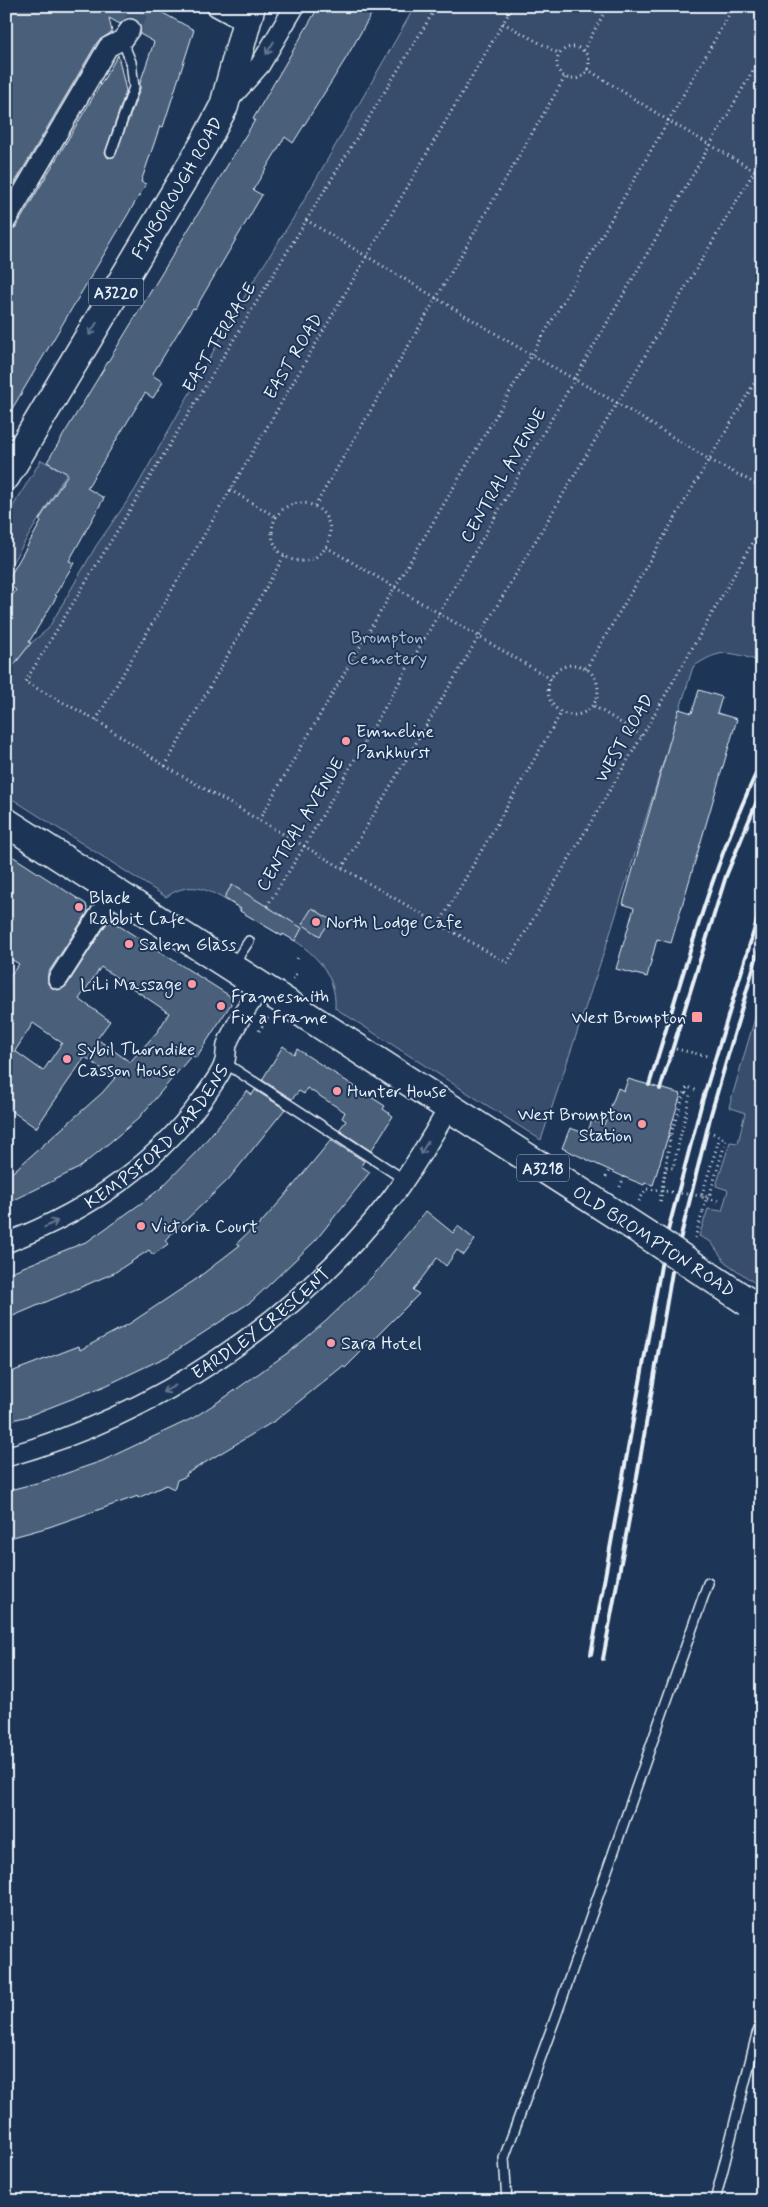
<svg xmlns="http://www.w3.org/2000/svg" width="768" height="2207" font-family="Mynerve,sans-serif">
<style>
.green{fill:#374d6c;stroke:#909fb2}
.building{fill:#495e7a;stroke:#e8f1f8;fill-rule:evenodd}
.lines{fill:none;stroke-linecap:round;stroke-linejoin:round}
.street-tunnel{stroke:#3b516f;stroke-width:19;stroke-dasharray:19 9;stroke-linecap:butt}
.lane-casing{stroke:#e8f1f8;stroke-width:12}
.street-casing{stroke:#e8f1f8;stroke-width:22}
.primary-casing{stroke:#e8f1f8;stroke-width:31}
.highway-casing{stroke:#e8f1f8;stroke-width:31}
.path{stroke:#e8f1f8;stroke-width:3;stroke-dasharray:1 4;stroke-linecap:butt}
.lane{stroke:#1d3557;stroke-width:9}
.street{stroke:#1d3557;stroke-width:19}
.primary{stroke:#1d3557;stroke-width:28}
.highway{stroke:#1d3557;stroke-width:28}
.rail{stroke:#e8f1f8;stroke-width:4}
.primary-bridge-casing{stroke:#e8f1f8;stroke-width:31;stroke-linecap:butt}
.path-bridge{stroke:#e8f1f8;stroke-width:3;stroke-dasharray:1 4;stroke-linecap:butt}
.primary-bridge{stroke:#1d3557;stroke-width:28}
.oneway{stroke:#64778f}
.poi-dot{fill:#ff9aa2;stroke:#1d3557;stroke-width:2}
.labels{text-anchor:middle;stroke-width:4;stroke-linejoin:round;paint-order:stroke}
.shield{fill:#1d3557;stroke:#abb9c8;stroke-width:1}
.shield-label{font-size:16px;font-weight:bold;fill:#e8f1f8}
.street-label{font-size:18px;fill:#e8f1f8;stroke:#1d3557}
.park-label{font-size:18px;fill:#b3c0ce;stroke:#1d3557}
.poi-label{font-size:18px;fill:#e8f1f8;stroke:#1d3557;text-anchor:start}
</style>
<rect width="100%" height="100%" fill="#1d3557"/>
<filter id="ink" filterUnits="userSpaceOnUse"><feTurbulence type="fractalNoise" baseFrequency=".02" numOctaves="2"/><feDisplacementMap in="SourceGraphic" scale="10" xChannelSelector="R" yChannelSelector="G"/><feConvolveMatrix kernelMatrix="1 2 1 2 8 2 1 2 1" color-interpolation-filters="sRGB"/></filter>
<g filter="url(#ink)">
<path class="green" d="M415,6h347v656c-32,-10 -40,-15 -69,5l-83,267 -69,206 -206,-132c2,-35 -23,-58 -51,-74l-2,2 -43,-26v-2c-26,-15 -45,-31 -73,-11l-160,-102v-120l25,-32 17,-14 48,-83 39,-56 113,-200 51,-81z
M41,460l26,13 -60,98 -1,-53z
M762,994v294l-37,-26 -14,-20 -12,-6 9,-27 14,2 6,-21 -12,-4 14,-44 8,1 7,-30 -16,-6z"/>
<path class="building" d="M6,6h144l44,24 -31,97 -3,-1 -19,56 5,2 -140,235v-187l10,-5 102,-172 8,36 -21,62 3,5 7,-2 25,-67v-6l14,-41 -14,-8v-9l-4,-5 -10,-1 -6,5 -11,-6 3,14 -14,9 -92,157z
M319,6h57l-31,54 -52,83 -8,-6 -32,53 9,5 -67,114 -2,-1 -41,67 11,7 -10,16 -8,-5 -58,95 17,10 -35,63 5,2 -19,32 2,1 -28,46 2,1 -25,32v-70l10,-15 -10,-7 35,-61 -2,-2 29,-46 -21,-12 208,-342 -2,-1z
M699,690l23,7 -5,16 20,6 -66,224 -14,-4 -10,38 -31,-8 18,-61 -11,-4 56,-195 13,4z
M6,852l80,52 2,8 -40,61v11l4,4 6,2 9,-5 40,-62 6,-1 117,74 1,8 -35,54 -4,-3 -54,64 -59,49 -73,36v-26l96,-85 13,-15 -30,-21 -49,71 -30,-21v-126l13,-17 -13,-8zM101,967l68,46 -11,18 -28,31 -33,-23 13,-18 -31,-22zM33,1023l29,20 -19,28 -28,-20z
M232,885l70,43 -7,13 -12,-7 -1,2 -42,-25 1,-2 -17,-11z
M312,908l19,12 -11,16 -18,-12z
M283,1046l11,8 3,-5 88,57 -2,3 10,7 -22,35 -32,-21 7,-9 -4,-3 3,-6 -38,-24 -3,6 -5,-3 -7,8 -30,-19z
M628,1079l53,15 -28,91 -8,-2 -1,2 -20,-8 -62,-29 8,-20 17,6 5,-14 12,5 14,-37 6,3z
M255,1090l30,19 -57,71 -63,60 3,4 -15,11 -4,-5 -35,23 -108,46v-45l82,-33 59,-42 14,-11 38,-39 48,-58 5,4z
M331,1140l33,21 -3,5 9,6 -54,68 -64,61 -84,55 -63,30 -77,30 -22,6v-48l73,-28 1,4 49,-26 66,-44 45,-35 -3,-2 19,-18 2,1 25,-28z
M426,1211l27,22 5,-7 17,14 -11,15 -7,-5 -11,16 -9,-8 -24,32 6,4 -74,74 -2,-2 -67,54 -90,54 1,2 -10,4 -3,9 -8,-4 -28,13v-2l-89,31 -43,12v-48l38,-10 58,-20 91,-43 34,-22 66,-47 33,-28 46,-44z"/>
<g class="lines">
<path class="street-tunnel" d="M130,29l12,-23"/>
<defs>
<path id="lane" d="M111,152l23,-65 -3,-25 -9,-22
M232,966l17,-25
M225,1063l180,117
M507,2201l-3,-43 52,-142 152,-433
M715,2201l42,-167 5,-11"/>
<g id="street">
<path d="M216,6l31,17"/>
<path d="M228,101l32,-36 35,-59"/>
<path d="M6,221l102,-174 14,-7 8,-11"/>
<path d="M58,979l57,-89"/>
<path id="s1" d="M6,1243c86,-34 156,-81 207,-159 4,-6 9,-13 11,-20 3,-7 1,-15 4,-22 8,-20 22,-38 33,-56"/>
<path id="s2" d="M6,1457c151,-43 288,-134 385,-258 22,-29 40,-61 59,-93"/>
</g>
<path id="primary" d="M6,822l649,418"/>
<g id="highway">
<path id="s3" d="M6,476l198,-332 20,-38 27,-100"/>
</g>
</defs>
<use href="#lane" class="lane-casing"/>
<use href="#street" class="street-casing"/>
<use href="#primary" class="primary-casing"/>
<use href="#highway" class="highway-casing"/>
<path class="path" d="M437,6l-412,676 71,38 69,46 342,197 135,-227 120,-210
M503,23l57,31
M557 63a16 16 0 1 1 32 0a16 16 0 1 1-32 0Z
M583,51l25,-45
M587,69l82,52 93,54
M306,220l227,136 84,47 93,57 52,27
M230,490l46,27
M272 532a29 29 0 1 1 58 0a29 29 0 1 1-58 0Z
M315,506l250,-429
M326,547l225,132
M548 690a25 25 0 1 1 50 0a25 25 0 1 1-50 0Z
M586,669l176,-299
M594,706l48,30
M96,720l417,-714
M165,766l119,-210
M259,820c157,-272 320,-541 475,-814
M342,868l420,-710
M267,906l37,-59 458,-792
M439,924l122,-211
M297,959l1,-2
M293,979l4,-7
M259,1031l9,-13
M676,1049l31,7
M681,1103l6,-16 11,4
M678,1114l2,-7
M671,1134l5,-16
M668,1137l3,1
M606,1177l3,-7
M620,1187l4,-10
M710,1194l16,-54 -15,-8
M639,1201l7,-12 10,1
M660,1201l6,-34 7,1 17,-73 -5,-2
M718,1201l-17,-4 19,-60
M695,1238l8,-27"/>
<use href="#lane" class="lane"/>
<use href="#street" class="street"/>
<use href="#primary" class="primary"/>
<use href="#highway" class="highway"/>
<path class="rail" d="M649,1085c34,-109 63,-221 113,-324
M660,1089l66,-213 36,-87
M591,1654l75,-416 36,-136 60,-198
M603,1659l35,-188 34,-199 39,-158 51,-176"/>
<defs>
<path id="primary-bridge" d="M655,1240l93,62"/>
</defs>
<use href="#primary-bridge" class="primary-bridge-casing"/>
<path class="path-bridge" d="M656,1190l53,7 1,-3
M660,1201l11,-67
M703,1211l4,-14"/>
<use href="#primary-bridge" class="primary-bridge"/>
</g>
<defs><path id="oneway-shaft" d="M-6 0H5M1.5-3L5.5 0L1.5 3" fill="none" stroke-width="1.6" stroke-linecap="round" stroke-linejoin="round" transform="scale(1.25)"/></defs>
<g class="oneway">
<use href="#oneway-shaft" transform="translate(270 48) rotate(121)"/>
<use href="#oneway-shaft" transform="translate(93 329) rotate(121)"/>
<use href="#oneway-shaft" transform="translate(424 1148) rotate(122)"/>
<use href="#oneway-shaft" transform="translate(51 1224) rotate(-26)"/>
<use href="#oneway-shaft" transform="translate(169 1389) rotate(152)"/>
</g>
</g>
<g class="poi-dot">
<circle cx="346" cy="741" r="5"/>
<circle cx="79" cy="907" r="5"/>
<circle cx="316" cy="922" r="5"/>
<circle cx="129" cy="944" r="5"/>
<circle cx="192" cy="984" r="5"/>
<circle cx="221" cy="1006" r="5"/>
<rect x="691" y="1011" width="12" height="12" rx="2.5"/>
<circle cx="67" cy="1059" r="5"/>
<circle cx="337" cy="1091" r="5"/>
<circle cx="642" cy="1124" r="5"/>
<circle cx="141" cy="1226" r="5"/>
<circle cx="331" cy="1343" r="5"/>
</g>
<g class="labels">
<g class="shield">
<rect x="88.5" y="278.5" width="55" height="27" rx="4"/>
<rect x="517" y="1154.5" width="52" height="27" rx="4"/>
</g>
<g class="shield-label">
<text x="116" y="298">A3220</text>
<text x="543" y="1174">A3218</text>
</g>
<g class="street-label">
<text dy="6" stroke="none"><textPath href="#s3" startOffset="335">FINBOROUGH ROAD</textPath></text>
<text transform="translate(219 337) rotate(-59)" y="6">EAST TERRACE</text>
<text transform="translate(293 356) rotate(-59)" y="6">EAST ROAD</text>
<text transform="translate(503 475) rotate(-60)" y="6">CENTRAL AVENUE</text>
<text transform="translate(624 738) rotate(-60)" y="6">WEST ROAD</text>
<text transform="translate(300 824) rotate(-59)" y="6">CENTRAL AVENUE</text>
<text dy="6" stroke="none"><textPath href="#s1" startOffset="188">KEMPSFORD GARDENS</textPath></text>
<text transform="translate(654 1241) rotate(33)" y="6">OLD BROMPTON ROAD</text>
<text dy="6" stroke="none"><textPath href="#s2" startOffset="290">EARDLEY CRESCENT</textPath></text>
</g>
<g class="park-label">
<text x="387" y="643">Brompton<tspan x="387" dy="21">Cemetery</tspan></text>
</g>
<g class="poi-label">
<text x="356" y="737">Emmeline<tspan x="356" dy="21">Pankhurst</tspan></text>
<text x="89" y="903">Black<tspan x="89" dy="21">Rabbit Cafe</tspan></text>
<text x="326" y="928">North Lodge Cafe</text>
<text x="139" y="950">Salem Glass</text>
<text x="182" y="990" text-anchor="end">LiLi Massage</text>
<text x="231" y="1002">Framesmith<tspan x="231" dy="21">Fix a Frame</tspan></text>
<text x="686" y="1023" text-anchor="end">West Brompton</text>
<text x="77" y="1055">Sybil Thorndike<tspan x="77" dy="21">Casson House</tspan></text>
<text x="347" y="1097">Hunter House</text>
<text x="632" y="1120" text-anchor="end">West Brompton<tspan x="632" dy="21">Station</tspan></text>
<text x="151" y="1232">Victoria Court</text>
<text x="341" y="1349">Sara Hotel</text>
</g>
</g>
<rect width="768" height="2207" fill="none" stroke="#1d3557" stroke-width="25"/>
<rect x="12" y="12" width="743" height="2182" fill="none" stroke="#e8f1f8" stroke-width="2" filter="url(#ink)"/>
</svg>
